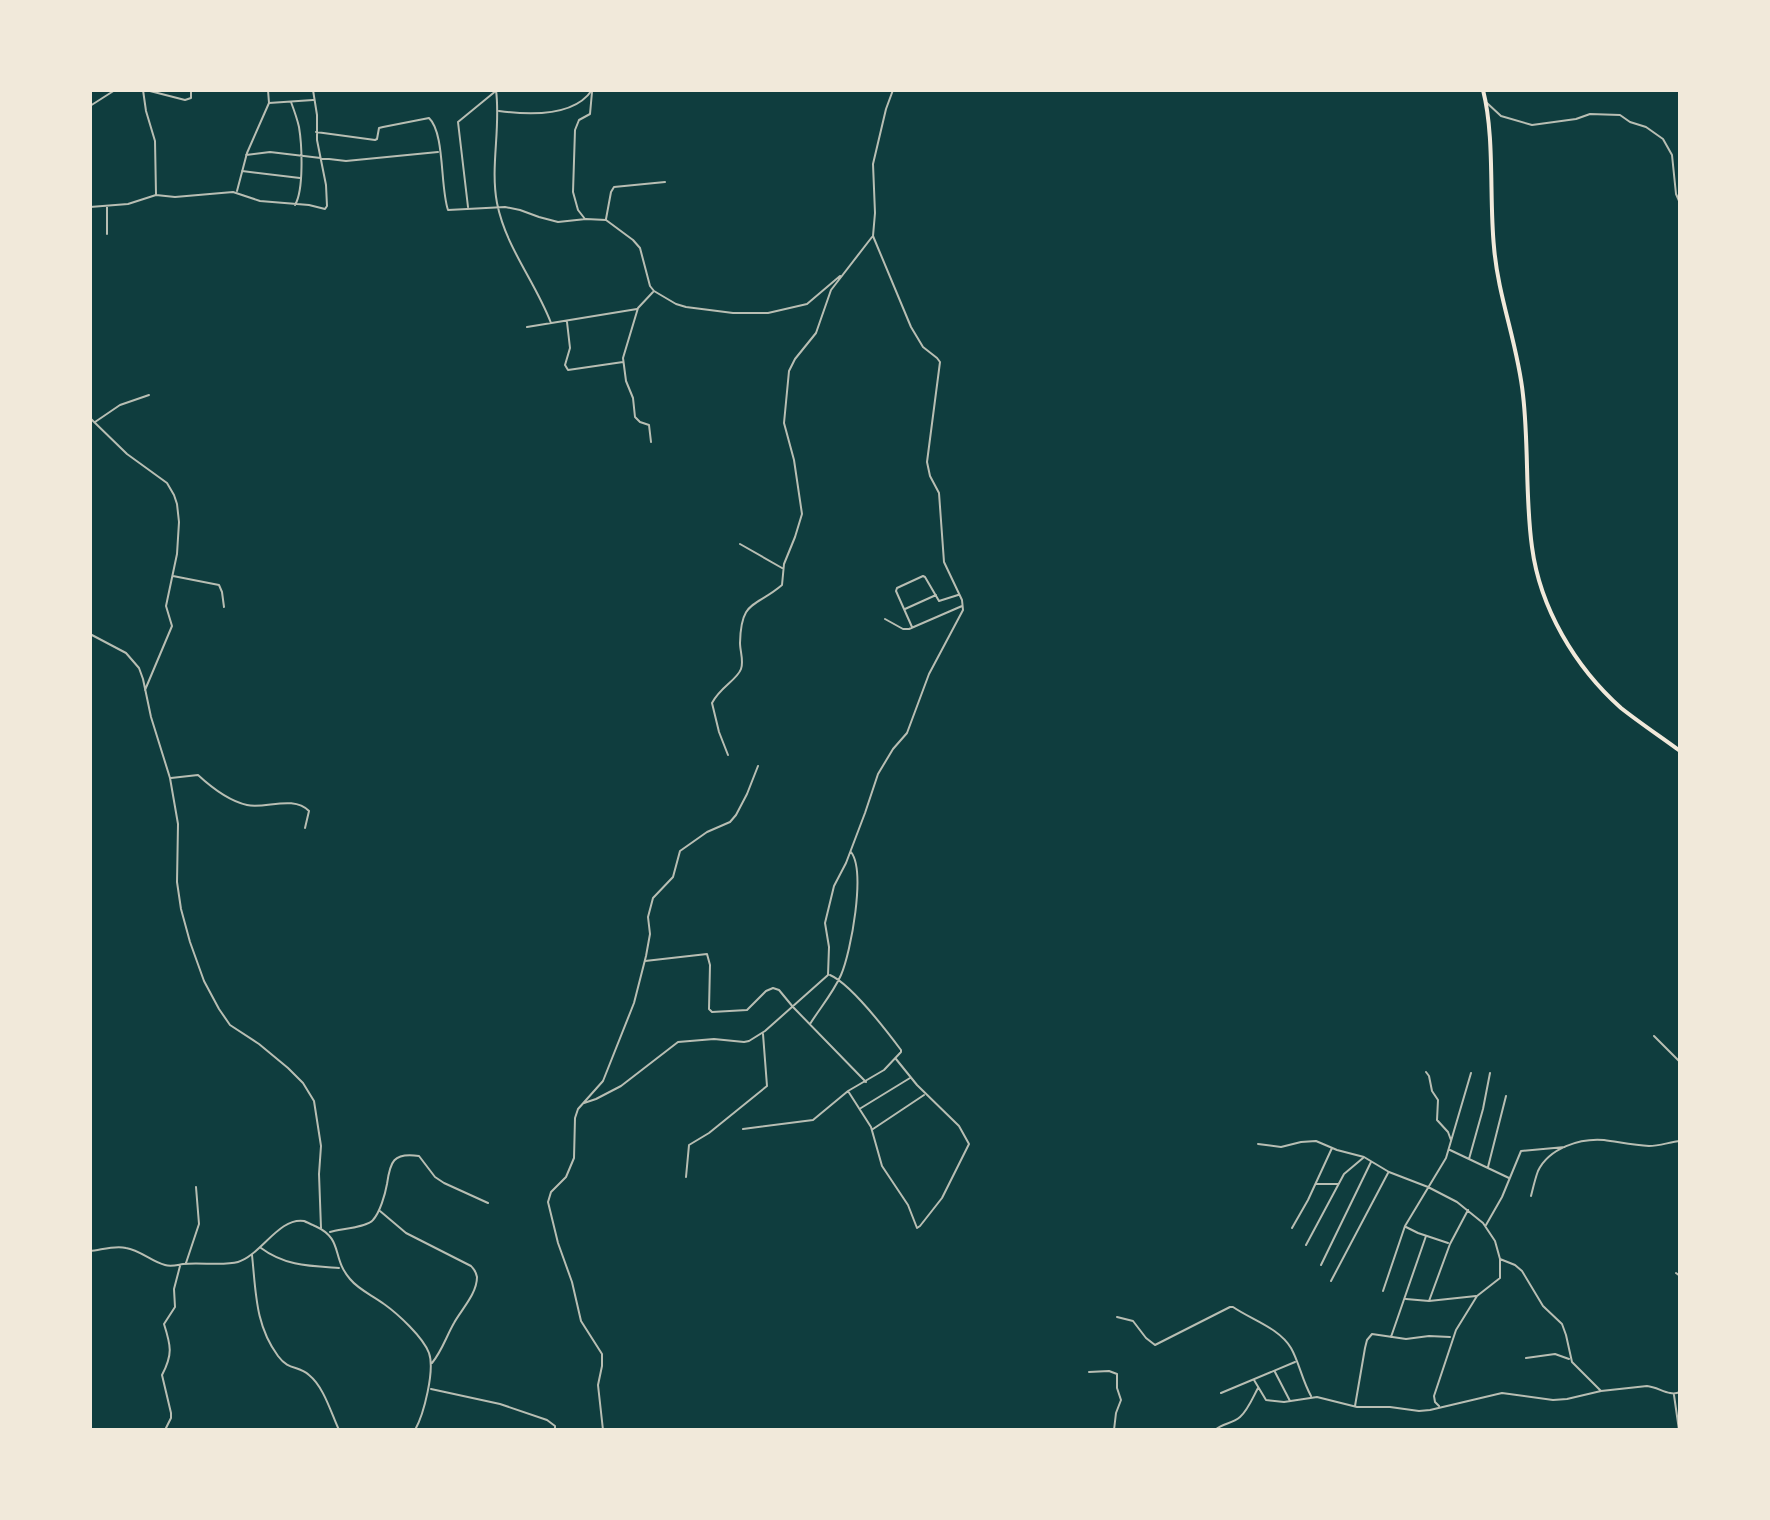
<svg xmlns="http://www.w3.org/2000/svg" width="1770" height="1520" font-family="Poppins,sans-serif">
<style>
.lines{fill:none;stroke-linecap:round;stroke-linejoin:round}
.minor{stroke:#b8beb3;stroke-width:2}
.trunk{stroke:#f1e9da;stroke-width:4}
</style>
<rect width="100%" height="100%" fill="#0f3d3e"/>
<g class="lines">
<path class="minor" d="M143,90l3,21 9,30 1,53
M146,90l39,10 6,-2v-8
M496,90c5,38 -6,76 1,113 9,45 38,78 54,120
M291,102c3,8 6,16 8,25 3,18 5,63 -4,78
M269,103l44,-3
M1487,103l14,13 31,9 44,-6 14,-5 30,1 10,7 16,5 17,12 9,16 4,39 4,9
M90,106l25,-16
M499,111c30,4 75,6 93,-21
M316,132l59,8 2,-1 2,-11 4,-1 46,-9c16,15 11,69 19,92l57,-3 15,3 19,7 19,5 28,-3 20,1 27,20 7,8 10,38 4,5 22,13 10,3 47,6h35l39,-9 33,-28
M246,155l24,-3 76,9 92,-9
M242,171l58,7
M237,191l10,-38 22,-50 -1,-13
M90,207l38,-3 28,-9 19,2 58,-5 27,9 49,4 16,4 2,-3 -1,-21 -9,-45v-25l-4,-25
M468,207l-10,-85 39,-32
M585,219l-7,-9 -5,-18 2,-62 4,-10 11,-6 2,-22
M606,219l5,-27 3,-5 51,-5
M107,234v-27
M567,322l3,26 -5,17 3,5 55,-8
M527,327l110,-18
M90,418l37,36 40,29 7,12 3,9 2,18 -2,32 -11,52 6,20 -27,64
M95,422l25,-17 29,-10
M651,442l-2,-17 -9,-3 -5,-5 -2,-19 -7,-17 -3,-23 15,-50 15,-16
M740,544l42,24
M173,576l46,9 3,7 2,15
M905,609l31,-14
M885,619l18,10h6l53,-23
M912,627l-16,-36 1,-3 26,-12 2,1 14,24 19,-6
M90,634l36,19 13,15 4,11 8,38 19,61 8,46 -1,58 4,27 9,33 14,39 15,28 11,16 29,19 29,24 15,15 11,18 7,45 -2,28 2,54
M728,755l-9,-23 -7,-29c8,-16 25,-23 29,-34 3,-8 -1,-18 -1,-26 1,-44 15,-35 42,-58l2,-21 11,-27 7,-23 -8,-54 -10,-37 5,-52 6,-12 21,-26 15,-43 41,-53
M171,778l27,-3c13,12 31,26 49,30 19,4 46,-10 62,6l-4,17
M645,961l62,-7 3,11 -1,44 3,3 35,-2 19,-19 7,-3 6,2 14,17 73,75
M810,1024c10,-16 23,-31 31,-49 10,-23 25,-104 10,-123
M1654,1036l26,26
M1426,1072l3,4 3,15 6,9 -1,20 11,12 3,8
M848,1091l23,36 11,39 26,39 9,23 3,-2 22,-28 27,-54 -10,-18 -42,-41 -21,-26
M584,1103l12,-4 25,-13 57,-44 36,-3 30,3 5,-1 16,-10 63,-56 1,-28 -4,-24 9,-37 12,-23 19,-50 13,-39 15,-25 14,-16 22,-59 34,-64 -1,-10 -18,-38 -5,-69 -9,-17 -3,-14 13,-100 -3,-4 -14,-11 -12,-20 -38,-91 2,-23 -2,-49 13,-55 7,-19
M861,1108l49,-30
M743,1129l70,-9 35,-29 36,-21 17,-18v-2c-15,-20 -50,-66 -71,-75
M873,1129l51,-34
M1258,1144l23,3 20,-5 15,-1 21,9 27,7 25,15 39,15 29,15 26,21 12,18 5,18 15,6 7,6 21,35 19,18 4,11 6,27 29,29
M1450,1150l59,28
M1469,1159l14,-50 7,-36
M1488,1167l18,-71
M686,1177l3,-32 20,-12 58,-47 -4,-52
M1316,1184h22
M1531,1196c2,-8 4,-17 7,-25 11,-23 42,-33 66,-31 15,2 30,5 45,6 10,0 21,-4 31,-5
M380,1211l26,22 65,33c4,5 5,5 6,11 0,17 -16,33 -23,46 -8,14 -12,28 -22,40
M1486,1225l16,-28 19,-46 44,-4
M1406,1227l12,6 30,10
M1292,1228l16,-28 24,-52
M330,1232c10,-3 38,-5 43,-12 7,-8 12,-25 14,-36 3,-22 6,-32 32,-28l16,21 9,6 44,20
M1306,1245l38,-71 19,-16
M261,1248c24,18 49,18 78,20
M90,1251c11,-1 25,-6 36,-3 14,2 26,14 39,17 6,2 12,0 18,-1 16,-2 41,2 55,-2 23,-7 41,-45 66,-41 2,1 9,4 11,5 29,13 16,31 35,53 9,11 22,16 34,25 14,10 39,33 45,49 6,17 -5,61 -14,77
M252,1255c4,37 3,70 26,101 11,15 20,9 31,19 15,12 22,38 30,55
M186,1263l13,-39 -3,-37
M1321,1265l50,-103
M1676,1273l4,3
M1331,1281l57,-108
M1383,1291l22,-65 41,-68 25,-85
M1406,1299l23,2 47,-5
M1429,1301l21,-57 18,-34
M1117,1317l16,4 13,17 9,7 75,-38h3c19,13 46,21 58,41 8,14 11,32 20,48
M1391,1337l35,-101
M1526,1358l29,-4 14,5
M1089,1372l20,-1 8,3v14l4,12 -5,13 -2,17
M1275,1372l15,29
M1254,1380l12,20 18,2 33,-5 40,10h33l29,4 11,-1 72,-17 51,7 14,-1 34,-8 46,-5c12,1 22,11 33,6
M431,1389l69,15 47,16 8,6v4
M1221,1393l74,-31
M1674,1395l5,35
M1355,1406l10,-58 2,-8 5,-6 34,5 23,-3 21,1
M1439,1406l-4,-4 -1,-6 22,-66 21,-34 23,-18v-19
M165,1430l6,-12v-5l-9,-38c11,-21 9,-29 2,-51l11,-17 -1,-18 6,-23
M603,1430l-5,-45 4,-19v-12l-21,-33 -9,-39 -14,-39 -10,-41 3,-10 15,-15 8,-19 1,-40 3,-9 25,-28 31,-78 12,-47 4,-22 -2,-17 5,-19 20,-21 7,-26 27,-19 23,-10 6,-7 11,-21 11,-28
M1215,1430c8,-7 17,-6 25,-13 8,-7 13,-20 18,-29"/>
<path class="trunk" d="M1483,90c12,47 6,107 11,157 4,50 24,98 29,148 6,51 2,102 9,152 8,61 43,120 89,161 19,15 40,29 59,43"/>
</g>
<rect width="1770" height="1520" fill="none" stroke="#f1e9da" stroke-width="184"/>
</svg>
